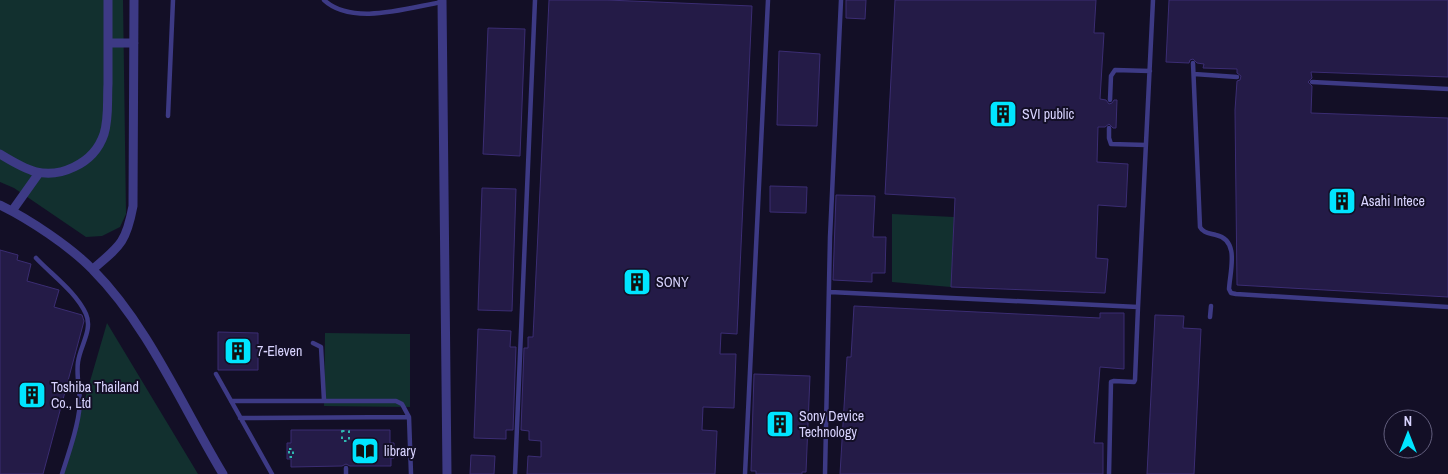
<svg xmlns="http://www.w3.org/2000/svg" width="1448" height="474" font-family="'Archivo Narrow',sans-serif">
<style>
.green{fill:#12302f}
.building{fill:#241b47;stroke:#3b2d73}
.lines{fill:none;stroke-linecap:round;stroke-linejoin:round}
.path{stroke:#2fb8b0;stroke-width:2;stroke-dasharray:2.5 4;stroke-linecap:butt}
.service{stroke:#3d3a85;stroke-width:4.5}
.minor{stroke:#3d3a85;stroke-width:9}
.labels{text-anchor:middle;stroke-width:4;stroke-linejoin:round;paint-order:stroke}
.poi-label{font-size:14px;fill:#d9d4ff;stroke:#130f26;text-anchor:start}
</style>
<rect width="100%" height="100%" fill="#130f26"/>
<path class="green" d="M0,0h123l3,214 -6,13 -18,9 -16,1 -72,-49 -14,-6z
M892,214l62,3 -3,70 -59,-5z
M107,323l91,151h-135z
M325,333l85,1v73l-86,-1z"/>
<path class="building" d="M549,0h58l145,6 -15,328 -16,-1 -1,21h16l-2,54 -31,-1 -1,23 15,1 -2,43h-188l1,-18 13,1v-16l-12,-1v-9l-8,-1 3,-82h4v-11h5z
M846,0h20l-1,19 -19,-1z
M895,0h201l-2,33h10l-4,66 6,1 3,4 3,-1 2,-3h3l-1,28h-3l-4,-4 -4,3h-7l-1,35 31,2 -2,43 -28,-2 -2,53 12,1 -3,34 -154,-6 4,-89 -70,-4z
M1169,0h279v77l-137,-5 1,6 -4,4 4,4 -1,27 137,5v179l-211,-12 -2,-175 2,-29 3,-1 1,-4 -4,-3v-4l-34,-1 1,-4 -7,-1 -4,-4 -3,1 -1,3 -23,-1z
M488,28l37,1 -5,127 -37,-2z
M779,51l41,3 -3,72 -40,-1z
M770,186l37,1 -1,26 -36,-1z
M482,188l34,1 -4,122 -34,-1z
M836,195l39,1 -2,41h13l-1,36h-13v9l-39,-2z
M0,250l18,5 -1,5 14,4 -4,17 32,9 -5,17 28,8 2,6 -41,153h-43z
M854,306l246,12v-5h24v56l-24,-2 -6,76h9v31h-263l7,-117h4z
M1155,315l29,1 -1,12 18,1 -7,145h-47z
M478,329l33,2 -1,16h6l-3,83h-7v9l-32,-1z
M218,332l40,1v37h-40z
M754,374l56,2 -4,96h-4v2h-46v-3h-5z
M291,430h99v13h4v15h-3v8h-41l-4,-2 -4,2 -51,1v-8h-4v-16h4z
M471,455l24,1 -1,18h-24z"/>
<g class="lines">
<path class="path" d="M342,431h7v10h-7z
M389,448h3v9h-3z
M289,449h4v8h-4z"/>
<path class="service" d="M324,0c28,26 83,8 118,2
M1193,63l7,164c3,6 9,6 16,8 24,5 14,36 13,54l2,4 5,1 212,13
M1194,74l43,3
M1312,82l136,7
M1110,100l1,-24 4,-6 35,1
M168,116l5,-116
M1109,128v10l2,6 35,1
M36,258c16,17 40,34 50,56 7,16 -6,32 -8,48 -2,14 2,28 2,42 -2,23 -11,48 -18,70
M830,292l308,15 -3,73 -1,2 -20,-1 -3,1 -2,92
M1138,307l15,-307
M1210,317l1,-11
M313,343l8,4 3,53
M216,374l56,100
M231,401h165l6,3 7,13 2,57
M240,418l169,-1
M346,468v6
M515,474l20,-474
M745,474l23,-474
M825,474l5,-237 11,-237"/>
<path class="minor" d="M442,0l5,474
M108,43h26
M0,154c26,16 45,27 74,13 15,-7 25,-18 30,-33 5,-16 3,-33 4,-50 0,-28 0,-56 0,-84
M0,205c29,14 71,42 93,65 55,55 90,138 130,204
M12,211l27,-38
M93,269c27,-23 33,-26 40,-63l1,-206"/>
</g>
<defs>
<symbol id="building-square" viewBox="-11 -11 22 22"><rect x="-9" y="-9" width="18" height="18" rx="4" fill="#00e5ff" stroke="#130f26"/><path d="M-4-6H4V6H1V3H-1V6H-4ZM-2.5-4.3h1.7v1.8h-1.7ZM.8-4.3h1.7v1.8H.8ZM-2.5-1h1.7V.8h-1.7ZM.8-1h1.7V.8H.8Z" fill="#111"/></symbol>
<symbol id="library-square" viewBox="-11 -11 22 22"><rect x="-9" y="-9" width="18" height="18" rx="4" fill="#00e5ff" stroke="#130f26"/><path d="M-6-4Q-3-5.5-.7-3.5V5Q-3 3-6 4ZM6-4Q3-5.5 .7-3.5V5Q3 3 6 4Z" fill="#111"/></symbol>
</defs>
<g fill-rule="evenodd">
<use href="#building-square" x="987" y="98" width="32" height="32"/>
<use href="#building-square" x="1326" y="185" width="32" height="32"/>
<use href="#building-square" x="621" y="266" width="32" height="32"/>
<use href="#building-square" x="222" y="335" width="32" height="32"/>
<use href="#building-square" x="16" y="379" width="32" height="32"/>
<use href="#building-square" x="764" y="408" width="32" height="32"/>
<use href="#library-square" x="349" y="435" width="32" height="32"/>
</g>
<g class="labels">
<g class="poi-label">
<text x="1022" y="119">SVI public</text>
<text x="1361" y="206">Asahi Intece</text>
<text x="656" y="287">SONY</text>
<text x="257" y="356">7-Eleven</text>
<text x="51" y="392">Toshiba Thailand<tspan x="51" dy="16">Co., Ltd</tspan></text>
<text x="799" y="421">Sony Device<tspan x="799" dy="16">Technology</tspan></text>
<text x="384" y="456">library</text>
</g>
</g>
<g transform="translate(1408 434)"><circle r="24" fill="#130f26" stroke="#625e7d"/>
<path d="M0-4L9 19L0 12L-9 19Z" fill="#00e5ff"/>
<text y="-8" font-size="14" font-weight="bold" text-anchor="middle" fill="#d9d4ff">N</text>
</g>
</svg>
